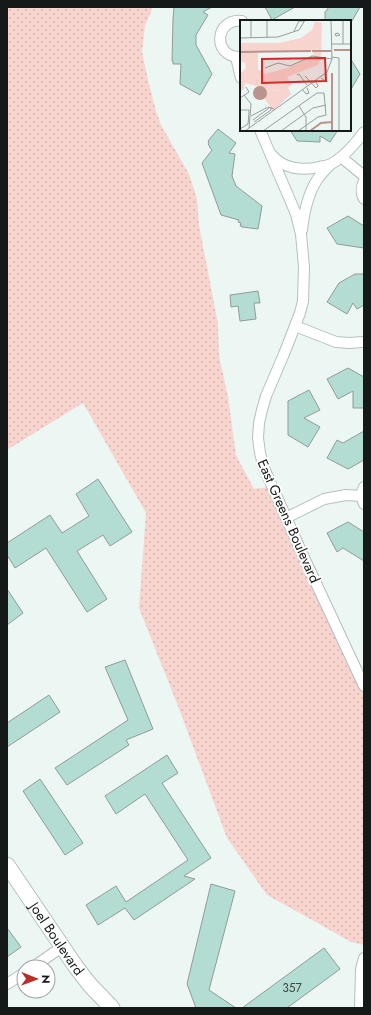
<svg xmlns="http://www.w3.org/2000/svg" width="371" height="1015" font-family="Jost,sans-serif">
<style>
.grass{fill:url(#grass-dots)}
.building{fill:#b3ddd2;stroke:#919b98}
.lines{fill:none;stroke-linecap:round;stroke-linejoin:round}
.street-casing{stroke:#b5c0bd;stroke-width:12}
.secondary-casing{stroke:#b5c0bd;stroke-width:17}
.street{stroke:#fff;stroke-width:10}
.secondary{stroke:#fff;stroke-width:15}
.labels{text-anchor:middle;stroke-width:4;stroke-linejoin:round;paint-order:stroke}
.number-label{font-size:12px;fill:#3c4a46}
.street-label{font-size:14px;fill:#151918;stroke:#fff}
.inset-river{fill:none;stroke:#b9938e;stroke-width:2}
.inset-road{fill:none;stroke:#969e9c;stroke-width:1}
.view{fill:#d62828;fill-opacity:0.15;stroke:#d62828;stroke-width:2}
.inset-edge{fill:none;stroke:#151918;stroke-width:2}
</style>
<defs>
<pattern id="grass-dots" width="8" height="8" patternUnits="userSpaceOnUse"><rect width="8" height="8" fill="#f7d4ce"/><path d="M2 2h.1M6 6h.1" fill="none" stroke="#d3b5b0" stroke-width="1.8" stroke-linecap="round"/></pattern>
</defs>
<rect width="100%" height="100%" fill="#ecf7f4"/>
<path class="grass" d="M7,7h146l-8,19 -3,26 6,28 8,31 5,14 28,49 8,25 2,26 19,99 1,32 9,41 8,58 18,34 16,-2 94,199v259l-13,-3 -46,-26 -38,-21 -40,-57 -49,-132 -39,-98 7,-95 -63,-110 -76,47z"/>
<path class="building" d="M174,7h38l-9,5 5,3 -12,20v10l16,29 -12,21 -20,-11 1,-20h-8v-3h-1l1,-42z
M265,7h30l-23,13z
M329,7h31l-8,14h-27v-9z
M350,58l10,16 -10,17z
M218,129l18,14 -7,10 6,1 -3,22 4,10 26,20 -4,23 -16,-2v-1h-2l1,-3 -3,-1 1,-2 -18,-5 -19,-52 10,-13 -2,-2 -1,-3 -1,-1 1,-2 -1,-1z
M290,130h48l-8,12 -10,-6v6l-23,-1z
M348,216l16,10v22l-27,-4 -10,-16z
M355,274h9v31l-7,4 -4,-6 -6,11 -20,-12 12,-19z
M258,291l2,12h-6l2,16 -16,2 -2,-15 -7,1 -1,-12z
M348,368l16,9v31h-11v-17l-15,8 -11,-20z
M309,390l11,20 -16,8 16,9 -12,20 -20,-12v-34z
M364,431v29l-16,9 -21,-11 10,-18 6,3z
M98,479l34,53 -22,14 -7,-11 -26,16 30,48 -20,13 -41,-64 -31,20 -8,-13v-12l43,-28 12,18 27,-17 -13,-22z
M348,522l16,10v29l-21,-13 -6,4 -10,-19z
M7,589l16,24 -16,12z
M125,660l28,69 -27,11 3,5 -62,40 -12,-17 73,-48 -23,-53z
M49,695l11,17 -53,35v-24z
M167,755l11,18 -16,10 49,75 -27,18 11,3 -61,41 -9,-12 -27,17 -12,-20 30,-19 10,16 62,-42 -43,-66 -29,20 -11,-18z
M40,779l43,64 -18,12 -42,-64z
M211,884l24,7 -26,99 27,18h-40l-9,-24z
M7,928l14,19 -14,10z
M324,948l16,21 -53,39h-45z"/>
<g class="lines">
<defs>
<path id="street" d="M236,57l5,21
M241,57c-29,1 -27,-39 1,-36
M260,130l36,84 5,20 3,33 -1,34 -3,12 -16,41 -18,42 -4,14 -3,13 -1,15 2,15 4,15 37,83 63,135
M271,154c12,15 31,17 48,13 4,-1 8,-1 12,-3 13,-7 24,-20 33,-32
M341,157l23,19
M364,181c-3,6 -3,13 0,18
M302,230c2,-18 6,-38 17,-53 3,-4 7,-8 11,-12
M295,326l41,16 13,1 14,-1
M364,487c-3,5 -3,11 0,17
M286,518l38,-19 22,-4 16,1
M33,967l29,-20
M7,984l17,-11
M360,1008l1,-39 3,-11"/>
<g id="secondary">
<path id="s1" d="M7,865l69,102 14,18 22,23"/>
</g>
</defs>
<use href="#street" class="street-casing"/>
<use href="#secondary" class="secondary-casing"/>
<use href="#street" class="street"/>
<use href="#secondary" class="secondary"/>
</g>
<g class="labels">
<g class="number-label">
<text x="292" y="992">357</text>
</g>
<g class="street-label">
<text transform="translate(289 521) rotate(66)" y="5">East Greens Boulevard</text>
<text dy="5" stroke="none"><textPath href="#s1" startOffset="89">Joel Boulevard</textPath></text>
</g>
</g>
<g transform="translate(240 20)">
<rect width="111" height="111" fill="#ecf7f4"/>
<path d="M75,1l7,2 -1,35 -3,7 -31,12 5,8 -4,3 -13,3 -30,-8 -1,6 -4,3v-18l6,-6 -1,-5 -5,-2v-18h39l22,-5 11,-8zM72,31l2,4 -24,12 -25,7 -7,-5v-17z" fill="#f7d4ce" fill-rule="evenodd"/>
<path d="M42,65l5,1 4,8 -18,17 -9,-13 2,-8 4,-3 3,4h5z" fill="#f7d4ce"/>
<path d="M13 73a7 7 0 1 1 14 0a7 7 0 1 1-14 0Z" fill="#b9938e"/>
<path class="inset-river" d="M94,30h17M72,31h19M0,32l71,-1M92,53v58M70,111l11,-8 11,-1"/>
<path class="inset-road" d="M27,0v18M103,0v24M54,11l5,-10h6M95,14l3,-1 2,2 -4,1zM0,18l38,-1 21,-7 6,-10M11,18v-18M92,24h19M92,37l7,1v73M25,48l13,-5 12,3 22,-10 20,3M57,55l2,-1 8,11M65,56l11,12 2,-2 -2,-4M81,58l6,4 -2,-7M63,70l3,4 3,-1 -2,-5M4,75l7,9 -2,24M0,78l9,-6 -3,-5M59,86l7,11v14M0,90h9v3l-1,11 -8,5M11,96l17,-9 6,2M13,100l16,-12M14,102l17,-12v-3M5,111l82,-59 5,-13 -1,-39M23,111l54,-38h7l2,22 -8,2 -20,14M41,111l32,-23 13,-3"/>
<path class="view" d="M85,38l1,23 -64,2v-24z"/>
<rect width="111" height="111" class="inset-edge"/>
</g>
<rect width="371" height="1015" fill="none" stroke="#151918" stroke-width="16"/>
<g transform="translate(36 979) rotate(91)"><circle r="19" fill="#ffffff" stroke="#a1a3a3"/>
<path d="M0-3L7 15L0 10L-7 15Z" fill="#bc2e28"/>
<text y="-6" font-size="11" font-weight="bold" text-anchor="middle" fill="#151918">N</text>
</g>
</svg>
